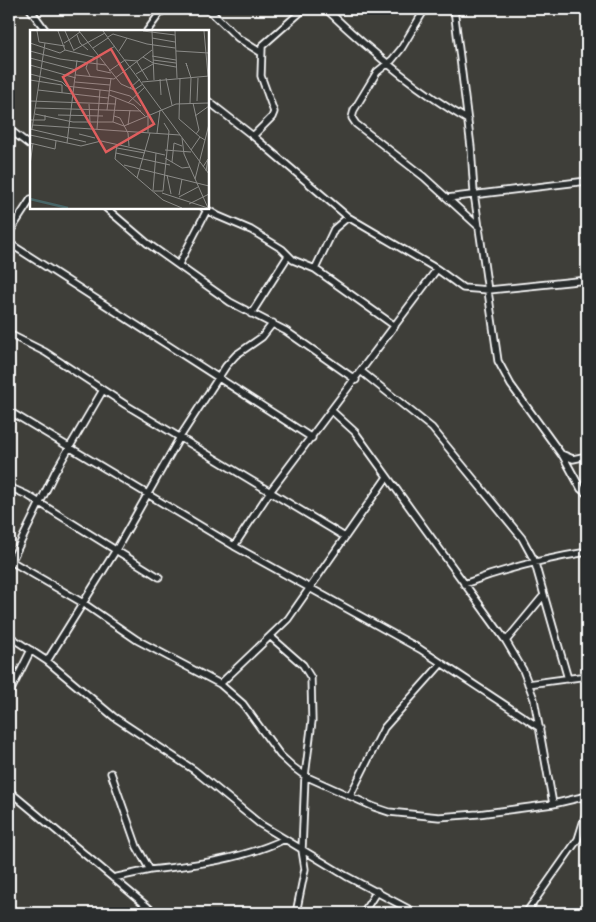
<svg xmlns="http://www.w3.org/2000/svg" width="596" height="922" font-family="Mynerve,sans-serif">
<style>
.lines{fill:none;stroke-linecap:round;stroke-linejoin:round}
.street-casing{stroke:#fff;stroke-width:9}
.street{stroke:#2a2d2e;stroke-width:5.5}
.inset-river{fill:none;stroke:#476567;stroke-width:2.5}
.inset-road{fill:none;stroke:#8b8b88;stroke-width:1}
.view{fill:#e05e5e;fill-opacity:0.15;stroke:#e05e5e;stroke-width:2.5}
.inset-edge{fill:none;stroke:#fff;stroke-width:2.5}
</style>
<rect width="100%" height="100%" fill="#3e3e39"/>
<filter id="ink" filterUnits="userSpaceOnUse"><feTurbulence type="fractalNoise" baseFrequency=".02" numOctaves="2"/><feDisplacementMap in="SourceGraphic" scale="10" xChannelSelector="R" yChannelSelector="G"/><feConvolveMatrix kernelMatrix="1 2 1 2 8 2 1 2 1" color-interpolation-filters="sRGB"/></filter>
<g filter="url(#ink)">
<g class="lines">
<defs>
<path id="street" d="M30,9l16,22
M208,9l30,29 22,14
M326,9c43,41 90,81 142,111
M425,9l-24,40 -9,11 -15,12 -23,38 -2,8 4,6 68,53 56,51
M454,9l17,138 3,46 24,168 13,24 50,69 12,5 14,-3
M147,31l16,-22
M208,101l45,35 95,81 89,52 26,19 26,2 98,-10
M9,129l22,17
M253,136l19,-19 2,-5 -13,-36 1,-30 42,-37
M447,198l140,-17
M106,208l41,35 83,59 56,29 70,49
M204,208l14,8 33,14 31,19 11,11 22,9 80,57
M9,233l22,-34
M9,243l303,195
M179,264l28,-54
M315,269l19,-40 14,-12
M251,314l37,-58
M9,334l36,18 81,53 219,132
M362,372l70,56 90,110 12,22 34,119
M9,411l225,135 186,103 120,79
M332,411l23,21 151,209 17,29 11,29 19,105
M563,456l18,33 6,5
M9,487l18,8 132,82
M234,546l35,-53 168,-224
M9,560l74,43 54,37 83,44 23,20 37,51 13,12 12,9 69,31 15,5 50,5 39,-3 75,-10 34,-8
M11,562l44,-90 48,-82
M464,584c42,-16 79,-25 123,-32
M9,636l38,25 67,56 80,53 66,54 86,52 70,37
M271,637l32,28 8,13 1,43 -7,55 -3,74 3,19 -9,44
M506,641l38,-46
M47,661l69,-111 64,-113 46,-71 10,-11 26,-18 11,-14
M220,684l68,-65 99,-142
M528,684l59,-8
M9,694l22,-44
M111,773l26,74 13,23 -37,8
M9,791l146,122
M350,796l34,-68 57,-64
M150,870c46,-5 93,-11 135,-31
M363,913l14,-22
M526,913l52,-74 9,-29"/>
</defs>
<use href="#street" class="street-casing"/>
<use href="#street" class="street"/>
</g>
</g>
<g transform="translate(30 30)">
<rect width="179" height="179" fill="#3e3e39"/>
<path class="inset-river" d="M0,169l38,9"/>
<path class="inset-road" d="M7,1l2,11 26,4M28,1l7,19 32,8M35,1l4,9 11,-8M49,1l42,53 9,4 10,-9M73,1l106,143M113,1l32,4M122,1l2,49M145,1l2,47M174,1l4,45M47,5l3,8 8,7M78,7l5,-3 34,10 28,4M122,8l23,4M0,13l30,10 5,-3M34,13l5,-3 5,11M63,18l15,-10M44,20l31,-17M0,21l30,8 46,6M89,21l8,-13M146,21l33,2M122,26l24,4M113,27l10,6 23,4M0,28l46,12M123,30l23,3M58,32l-2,6 4,8M107,32l11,18M0,35l46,13M157,36l-1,-3 5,15 -1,25M79,41l16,-11 13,1M81,43l-14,-3v-12l18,-12M0,44l32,8 4,4 43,5M106,44l17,-10M46,45l38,4 38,-29M136,48l6,27M150,48l-1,41 21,18 -9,13M130,49l1,16M0,50l32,5v8M45,52l35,3M112,52l67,-6M100,58l4,2 9,-6M8,60l70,8M79,60l21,6 11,10M79,65l25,10 11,11M0,71l86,3M167,71l1,-23M98,73l17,-16M163,73l6,27 -3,4M59,74l1,18M5,78l106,3M77,80l4,-32M5,84l38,8h40l11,4 52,-22 32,-1M28,85l45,1M84,86l6,2 8,15 1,13M165,86l14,-10M0,90h15v-5M83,92l3,-24M3,95l147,10M98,95l2,-15M0,99l56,13M2,99l13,-86M67,99l3,-39M118,102v-18M127,103l3,-23M49,104l16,4M0,105l51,11 20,-5 64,14M152,108l2,16 24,54M175,110l4,-16M0,113l25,6 1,-8M37,113l10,-83M87,114l-2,15 48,41 19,8M87,118l28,5M135,120l26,2M86,123l54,12M135,128l17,10 8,-1M142,132l2,-19 8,3M0,135l3,-22M94,135l85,21M173,137l5,-8 -2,12M137,145l4,19M107,148l13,-45M165,149l10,-39 -5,-3M123,161l3,-38M124,161h9l6,-60 -5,-8M132,163l46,15M149,165l3,-16M149,167l19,-10M159,174l20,-10"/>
<path class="view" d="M81,19l43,75 -48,28 -43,-75z"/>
<rect width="179" height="179" class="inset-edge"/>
</g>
<rect width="596" height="922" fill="none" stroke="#2a2d2e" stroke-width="30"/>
<rect x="15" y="15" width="566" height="892" fill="none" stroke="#fff" stroke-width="2" filter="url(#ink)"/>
</svg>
